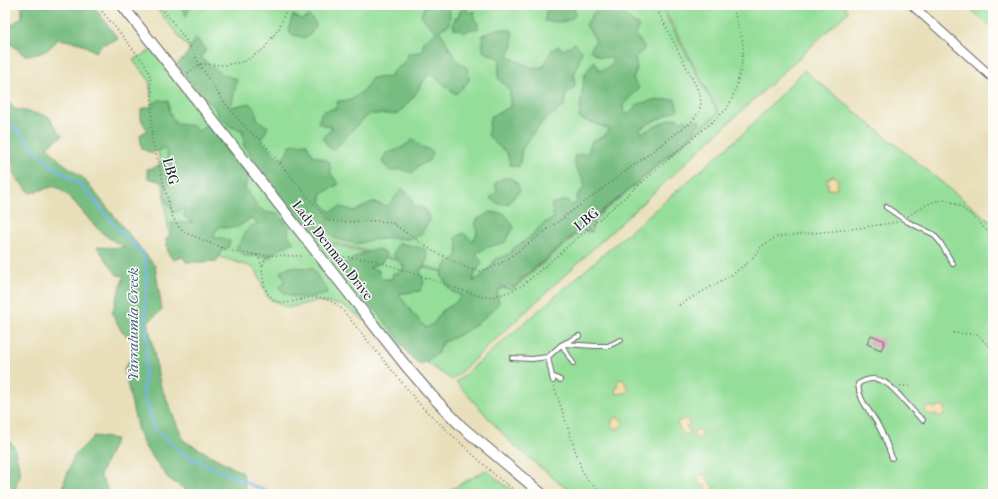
<svg xmlns="http://www.w3.org/2000/svg" width="998" height="499" font-family="'IM FELL French Canon',serif">
<style>
.green{fill:#94de99;stroke:#5b806a}
.forest{fill:#77bd81;stroke:#4c705e}
.sand{fill:#eeda9e;stroke:#887e6c}
.lines{fill:none;stroke-linecap:round;stroke-linejoin:round}
.stream{stroke:#74b3e7;stroke-width:2.5}
.building{fill:#db99b7}
.service-casing{stroke:#676467;stroke-width:6}
.minor-casing{stroke:#676467;stroke-width:10}
.tertiary-casing{stroke:#676467;stroke-width:12}
.path{stroke:#676467;stroke-width:1.5;stroke-dasharray:1 3;stroke-linecap:butt}
.service{stroke:#fff;stroke-width:4}
.minor{stroke:#fff;stroke-width:8}
.tertiary{stroke:#fff;stroke-width:10}
.labels{text-anchor:middle;stroke-width:3;stroke-linejoin:round;paint-order:stroke}
.street-label{font-size:14px;fill:#22223b;stroke:#fdfcf7}
.water-label{font-size:15px;font-style:italic;fill:#435c80;stroke:#fdfcf7}
</style>
<rect width="100%" height="100%" fill="#fdfcf7"/>
<filter id="ink" filterUnits="userSpaceOnUse"><feTurbulence type="fractalNoise" baseFrequency=".025" numOctaves="2"/><feDisplacementMap in="SourceGraphic" scale="8" xChannelSelector="R" yChannelSelector="G"/><feConvolveMatrix kernelMatrix="1 2 1 2 8 2 1 2 1" color-interpolation-filters="sRGB"/></filter>
<filter id="wash" filterUnits="userSpaceOnUse"><feTurbulence type="fractalNoise" baseFrequency=".012" numOctaves="4" result="noise"/><feDisplacementMap in="SourceGraphic" scale="16" xChannelSelector="R" yChannelSelector="G"/><feGaussianBlur stdDeviation="0.9" result="paint"/><feColorMatrix in="noise" values="0 0 0 0 0 0 0 0 0 0 0 0 0 0 0 0 0 1.4 0 .05"/><feComposite in="paint" operator="in"/></filter>
<g filter="url(#wash)">
<rect width="100%" height="100%" fill="#e8dfba"/>
<path class="green" d="M154,5h506l58,108 -207,176 -182,-48 -142,-180 7,-6z
M662,5h182l4,7 -396,368 -108,-74 -27,-5 -29,7 -20,-10 -13,-30 -85,-27 -21,-161 -16,-20 25,-13 19,24 10,-7 142,179 183,47 207,-177z
M966,5h27v24z
M804,70l189,154v270h-420l-62,-51 -55,-61 289,-250z
M486,470l30,24h-73z"/>
<path class="forest" d="M20,5l38,1v-1h35l25,34 -17,6 -5,7 -16,-9 -21,-4c-14,13 -15,16 -35,16l-13,-11 -3,-16 14,-11v-9z
M180,5h11l-5,11z
M425,5h20l4,2 1,8 -1,10 -10,5c6,8 9,17 15,26 3,5 8,9 14,13l1,12 -13,13 -26,-21 -9,12 -7,11 -16,18h-28l-10,8 -26,28 -7,-4 -4,-9 10,-9 -15,-5 4,-11 14,-4 2,-7 13,-1 13,-10 8,-12 19,-1 1,-5 10,-7 7,-12 13,-1 2,-11 13,-9 -7,-6 -9,-11z
M551,5h22l3,9c-7,10 -20,8 -31,7l1,-9z
M606,5c13,3 21,14 33,21l-3,10 9,12 -10,10 2,10 -4,11 6,9 -16,17 1,7 4,2 10,-10 12,-3 25,-2 3,11 -24,11 -14,8 1,4 29,-14 7,-1 5,4 2,-3 4,2 11,-1 1,3 -5,6 -1,4 -12,11 -27,22 -18,17 -39,31 -4,7 -2,11 -14,-2 -18,18 -8,5 -8,8 -8,5 -5,7 -10,6 -6,8 -8,-2 -8,5 -2,3 2,10c-18,20 -32,29 -57,40l-4,10 -18,12 -11,-10 -11,-17 -23,-29 -12,-10 -7,-12 -9,-8 -4,-14 16,-10 19,-6 9,5 -5,8 -13,6 9,2 1,4 5,5h8l1,-6h6l5,-6 -11,-12 5,-12 11,2 16,4 3,9 -8,14 4,10 -4,9 -21,3 12,17 15,17 8,-5 9,-13 11,-6 7,-8 -10,-5 -10,-16 6,-12 10,-6 1,-13 -3,-6 8,-5 10,8 4,-8 -2,-12 15,-9 15,2 9,13 -9,15 -16,5 -13,6 6,10 -7,10 -2,9 13,-10 10,-13 13,-5 7,-8 9,-5 19,-18 10,-5 -3,-14 16,-4 5,5 4,-2 1,-7 7,-9v-7l-8,-11 -2,-13 14,-3 4,-12 12,-5 6,-7 -31,-11 5,-42 10,-15 6,10 11,-5 2,-8 -13,-1 -10,-7 6,-10 -10,-15 8,-13z
M466,8l3,5 6,-2 -1,8 4,4v6h-7l-7,4 -2,-3 -8,-1 -1,-6 2,-5h3l2,-7z
M293,15l9,5 7,-4 6,6 1,5 -10,11 -16,-4 -1,-7z
M497,29l15,1 1,17 -6,9 25,12 11,-1 9,-17 7,-4 4,4 12,-7 7,9 -8,23 1,12 -9,7 -2,12 -22,16 -20,27 -3,18 -9,-2 -3,-12 -11,-9 -8,-9 2,-18 20,-10v-16l-12,-13 2,-19 -17,-8v-16z
M196,38l10,12 -5,8 22,17 14,4 -6,28 19,-4 6,8 1,8 11,8 -7,13 21,21 8,-16 16,-2 7,12 16,6 2,13 8,10 -18,10v7l9,11 10,-5 15,4 17,-9 15,4 7,-7 8,-11 8,8 4,10 10,2 7,11 -7,10 -3,6 -13,4 -16,-1 -20,2 -16,4 -22,-6 -14,-14 -7,9 -17,-16 -52,-71 -1,-16 -12,-3 -12,-10 -5,-11 -9,-7 -28,-35 9,-9z
M5,99l10,10 33,7 14,20 -15,10 12,14 24,18 72,88 7,44 -14,12 12,62 24,57 59,32 3,21h-54l-24,-16 -23,-31 -7,-16 -14,-62 11,-18 -2,-10 -11,-9 -10,-19 12,-37 -7,-1 -20,-28 28,1c-11,-7 -22,-13 -30,-22 -13,-14 -24,-31 -40,-40l-25,7 -14,-15 -5,-22v-10l-6,-7z
M159,100l9,1 2,12 5,10 18,3 6,5 8,-6 7,5 21,33 13,11 -3,14c12,14 12,26 34,26l10,13 -1,8 6,7 -18,9 -6,7 -9,-2h-16l-9,-8c12,-13 5,-19 23,-25l-9,-5c-11,10 -16,12 -30,8l-5,6 -1,6h9l7,3 -2,6 -7,4 -4,10 -14,1h-17l-3,-5 -10,3 -5,-7 -2,-14 6,-6 -1,-10 22,-1 -9,-5 1,-9 -11,5 -10,-17 2,-11 -8,-4 -10,-3 -1,-9c10,-1 15,-5 21,-12l-3,-9 -13,5 -10,-4 -2,-14 7,-5 -6,-11v-10l8,-2z
M413,139l7,7 13,5 -4,10 -11,5 -6,7 -12,-4 -10,2 -8,-9 4,-9c11,-2 19,-6 27,-14z
M503,178h8l6,5 3,7 -12,14h-9l-9,-6 7,-7 -2,-8z
M288,267l24,1 14,20 1,5c-17,4 -36,9 -48,-5l6,-8 -5,-8z
M94,436l22,3 -16,36 10,19h-42l-5,-9 11,-29z
M5,439l9,7 6,26 -6,22h-9z"/>
<path class="sand" d="M833,176h2l3,4 -1,7 -3,3 -6,-1c1,-4 -1,-6 -1,-10z
M621,379l4,3 4,9 -4,2 -7,1 -2,-1 -1,-5 4,-1 -2,-4 1,-3z
M931,406l5,2 5,-2 3,1 1,3 -1,4 -4,3 -4,-3 -7,1 -4,-5 1,-3z
M611.5 423a5.5 5.5 0 1 1 11 0a5.5 5.5 0 1 1-11 0Z
M685,419l3,2 2,3 -4,3 3,2 1,2 -2,4 -5,-1 -6,-10 1,-3z
M693.5 434a4.5 4.5 0 1 1 9 0a4.5 4.5 0 1 1-9 0Z
M703,474l6,5 1,5 5,3 -3,5c-4,2 -7,1 -9,-2l3,-4 -6,-1 -3,-7 2,-3z"/>
<g class="lines">
<path class="stream" d="M5,117l42,45 36,25 34,41 26,26 4,18 -2,30 2,44 -4,45 11,38 33,27 85,38"/>
</g>
<g id="blocks">
<path class="building" d="M871,335l14,6 -4,9 -14,-6z"/>
</g>
</g>
<g filter="url(#ink)">
<use href="#blocks" fill-opacity="0" stroke="#676467" stroke-width="1"/>
<g class="lines">
<defs>
<path id="service" d="M886,207l22,15 25,12 7,8 13,22
M565,344l30,2h13l13,-6
M562,345l11,18
M548,357l5,24
M512,358l20,1 16,-2 13,-12 18,-9
M552,376l8,4
M892,458c-4,-12 -9,-24 -15,-35 -8,-14 -18,-22 -19,-39 30,-19 44,21 65,36"/>
<path id="minor" d="M912,5l81,73"/>
<path id="tertiary" d="M122,5l284,361 27,31 29,30 80,67"/>
</defs>
<use href="#service" class="service-casing"/>
<use href="#minor" class="minor-casing"/>
<use href="#tertiary" class="tertiary-casing"/>
<path class="path" d="M97,5l48,59c11,16 5,54 7,75l20,77 6,10 8,7 44,18 27,4 47,1
M159,5c14,17 29,36 39,56 14,25 39,63 63,79l66,80c21,5 44,-3 65,3l41,28 36,18 11,2 11,-3 14,-7 184,-137c10,-10 15,-18 10,-32l-44,-87
M188,73l12,-9 25,1 20,-4 19,-12 15,-21 8,-19 1,-4
M908,216c10,-6 23,-16 36,-16 13,0 44,28 49,40
M257,255c9,12 2,29 13,41 13,15 31,0 47,1 9,1 16,5 23,10l82,100 74,69 23,18
M336,256l38,4 108,37c15,0 27,-4 41,-12l204,-176c9,-17 19,-52 15,-71 -3,-11 -7,-22 -10,-33
M263,265l3,-7 4,-3
M679,305l54,-31 18,-14 11,-14 14,-9 75,-8 47,-7
M953,333l24,1 16,16
M554,386l28,85 8,12 16,11
M900,386h12"/>
<use href="#service" class="service"/>
<use href="#minor" class="minor"/>
<use href="#tertiary" class="tertiary"/>
</g>
</g>
<g class="labels">
<g class="street-label">
<text transform="translate(171 171) rotate(75)" y="5">LBG</text>
<text transform="translate(586 219) rotate(-40)" y="5">LBG</text>
<text transform="translate(333 250) rotate(52)" y="5">Lady Denman Drive</text>
</g>
<g class="water-label">
<text transform="translate(133 324) rotate(-90)" y="5">Yarralumla Creek</text>
</g>
</g>
<rect width="998" height="499" fill="none" stroke="#fdfcf7" stroke-width="20"/>
</svg>
